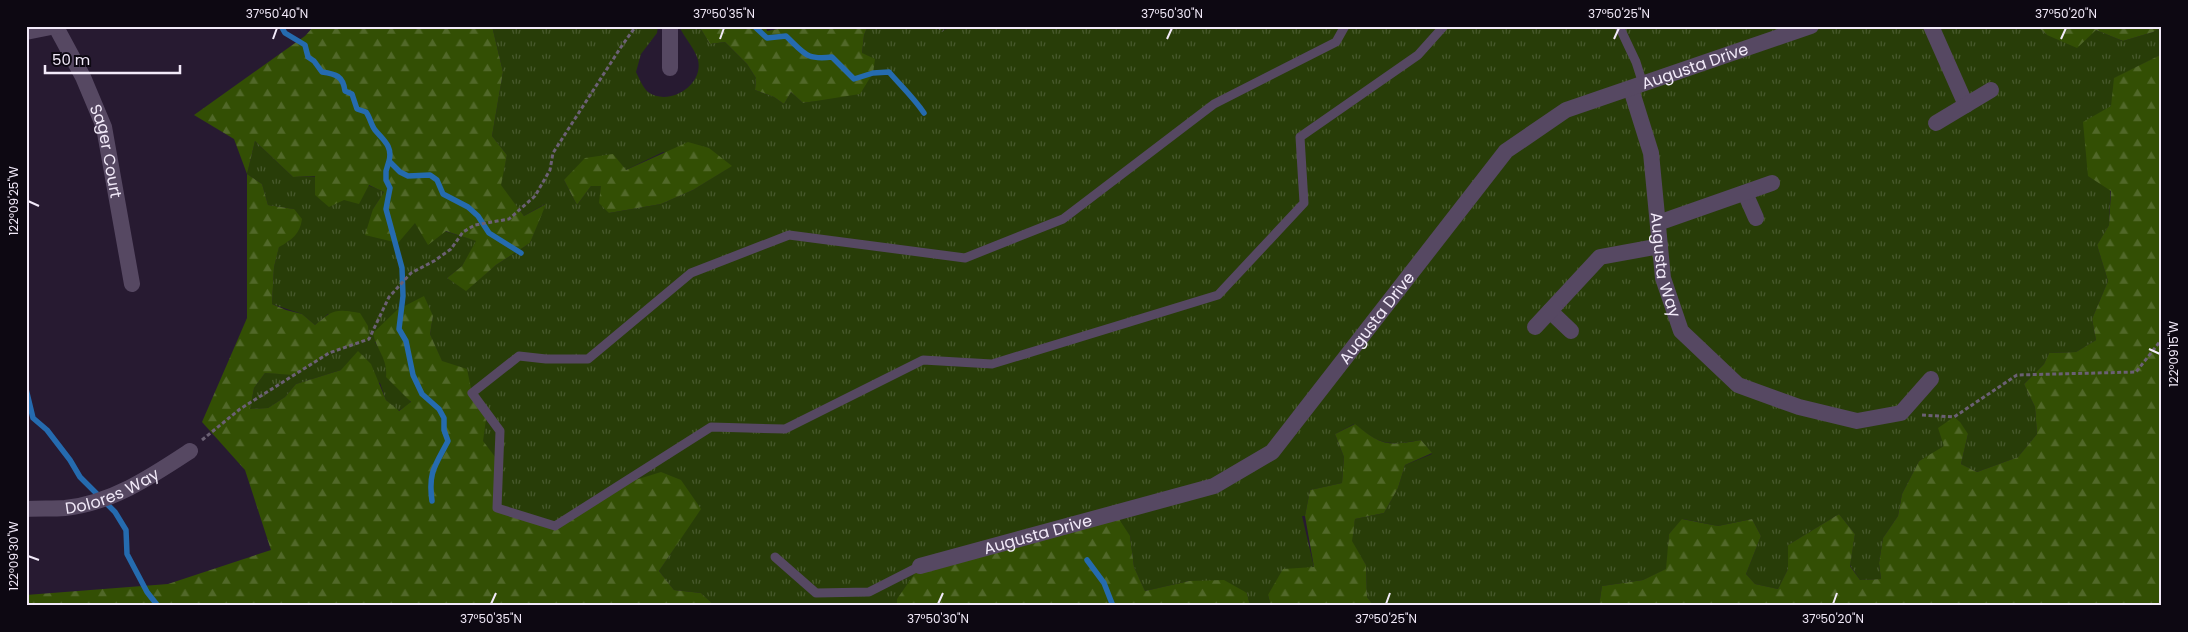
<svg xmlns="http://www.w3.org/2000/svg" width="2188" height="632" font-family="Poppins,sans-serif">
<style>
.grass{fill:url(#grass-tufts);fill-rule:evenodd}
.forest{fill:url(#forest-firs)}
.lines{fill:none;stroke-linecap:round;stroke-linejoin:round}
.stream{stroke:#256baf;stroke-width:5.5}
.path{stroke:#6b6074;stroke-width:3;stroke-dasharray:4 2.5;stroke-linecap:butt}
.lane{stroke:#564862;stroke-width:9}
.street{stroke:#564862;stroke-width:16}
.ticks{fill:none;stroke:#f2eaf9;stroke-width:2}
.labels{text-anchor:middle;stroke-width:5;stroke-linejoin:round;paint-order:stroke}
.street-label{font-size:16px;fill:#f2eaf9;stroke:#0d0812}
.neatline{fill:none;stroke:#f2eaf9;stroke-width:2}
.ticks-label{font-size:12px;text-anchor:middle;fill:#f2eaf9}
</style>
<defs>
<pattern id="grass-tufts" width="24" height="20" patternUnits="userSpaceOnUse" patternTransform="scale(1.25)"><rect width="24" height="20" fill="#283d08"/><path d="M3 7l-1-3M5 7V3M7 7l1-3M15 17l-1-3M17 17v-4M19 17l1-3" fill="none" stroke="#48592d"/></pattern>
<pattern id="forest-firs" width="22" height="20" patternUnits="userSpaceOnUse" patternTransform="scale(1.25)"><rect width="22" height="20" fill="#334f04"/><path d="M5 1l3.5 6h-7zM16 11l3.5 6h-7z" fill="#516829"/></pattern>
</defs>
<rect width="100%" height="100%" fill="#271a31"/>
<path class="grass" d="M492,26h166l-1,7 -16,21 -5,18c3,6 7,16 12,20 21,15 56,-7 50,-32 -3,-11 -14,-23 -19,-34h20l11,18 15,-2 22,22 9,14 -1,12 19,7 10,7 7,-12 12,11 11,-2 48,-48 2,-18 3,-7 -1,-2h80l-2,4 11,-4h1082l10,9 49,-5 27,11 30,-9 9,-5v27l-47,24 -6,147 -12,20 11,36 -16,38 4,21 -20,12 -27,1 -5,11 -20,20 11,23 2,27 -19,23 -41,15 -16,-8 7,-30 -49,27 -17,33 -4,22 -15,22 -4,25 2,16 -21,1 -10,-15 5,-31 -16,-20 -51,31v24l-10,20 -23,-5 -9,-10 15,-38 -9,-17 -34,7 -35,-7 -14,15 -2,35 -24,11 -41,6 -3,20h-225l-7,-9 -1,-32 -15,-24 4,-22 29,-6 14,-25 7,-23 27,-11 -11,-14c-34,6 -40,5 -67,-16l-19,10 9,23 -2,26 -32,7 -5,26h-3l12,51 -46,28 3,11h-21l-3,-13 -58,-12 -44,10 -11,-24 -4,-31 -233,63v7h-182l-14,-13 -27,-3 -15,-19 18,-27 -165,15 -70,-197 -12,-28 3,-18 -58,26 36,61 -13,8 -12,-11 -6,-17 -39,-13 -45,14 -11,13 -17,11 -18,1 4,-21 11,-15 29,1 35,-21 40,-15 -41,-24 -13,11 -13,-11 -30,-10 2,-37 5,-21 10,-5 5,-32 -26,-4 -6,-21 -15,-10 8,-33 38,36c30,-2 64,1 91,15l-11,17 104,32 -15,25 -15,12 19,12 30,-25 34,-22 15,-39 -21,12 -24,-31 7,-30 -15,-19 11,-64zM663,152l62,18 -32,20 -32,14 -52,9 -8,-27h-10l-14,19 -13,-25 62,-10z"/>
<path class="forest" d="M314,26h178l11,46 -11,64 15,19 -6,30 23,31 22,-12 -16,39 -34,22 -30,26 -19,-13 15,-12 14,-25 -30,-10 -18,14 -13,-22 -17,20 -33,-8 8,-26 11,-17 -15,-7 -10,19 -15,-4 -15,7 -14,-12v-19l-22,1 -38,-36 -8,33 15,10 6,21 26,4 8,10c-2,15 -10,21 -23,28l-5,20 -2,37 14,6 16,4 13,11c19,-16 20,-16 45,-12l8,13 1,13 -40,14 -35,22 -29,-2 -11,15 -4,21 18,-1 17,-11 11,-13 45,-14 17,-19 13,13 15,36 13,11 12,-9 -25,-25c2,-19 -10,-27 -13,-44l24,-23 27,-14 9,20 -3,18 12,27 25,8 5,24 15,19 -4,29 16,21 -2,46 58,17 64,-40 42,-13 20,8 20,29 -42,62 15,19 27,3 14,13h-689v-11l142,-11 103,-34 -26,-80 -43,-48 45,-104v-144l-13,-35 -40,-24 111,-79z
M699,26h67l1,5 27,-5h72l1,2 -3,7 -2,18 13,6 -2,14 -13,21 -57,9 -12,-11 -7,12 -10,-7 -19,-7 1,-12 -9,-14 -22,-22 -15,2z
M2037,26h125v1l-9,5 -30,9 -27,-11 -19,18 -30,-13z
M2162,54v552h-563l3,-20 41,-6 23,-11 3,-35 13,-15 36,7 34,-7 9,17 -15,38 9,10 23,5 10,-20v-24l51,-31 16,20 -5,32 10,14 21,-1 -2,-16 4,-25 15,-22 4,-22 17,-33 25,-15 -6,-18 16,-11 6,5 8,12 -7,30 16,8 41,-15 19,-23 -2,-27 -11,-23 20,-20 5,-11 27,-1 20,-12 -4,-21 16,-38 -11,-36 12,-20 2,-34 -23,-15 -5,-54 28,-16 3,-28z
M688,142l21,6 23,18 -39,24 -32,14 -52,9 -10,-10 2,-17h-10l-14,19 -13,-25 21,-22 28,-4 13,16z
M1355,424c27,22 32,22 66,16l11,13 -27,12 -7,23 -14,25 -29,6 -3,22 14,24 1,32 7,9h-103l-3,-11 15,-26 31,-2 -9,-51 5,-26 32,-7 2,-26 -9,-23z
M1115,513l15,23 4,31 11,24 44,-10 35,-1 23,13 3,13h-353v-7l23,-33z"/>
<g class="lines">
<path class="stream" d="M281,26l4,7 20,12 3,12 6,4 8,11c14,2 21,4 23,19l7,3 5,15 9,3c4,5 5,13 9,18 8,10 18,16 14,31l11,11 8,4 22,-1 7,5 6,14 25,13 10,9 11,17 32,20
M754,26l13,12 19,-2c19,18 20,24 46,21l22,22 19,-6 16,-1c12,14 25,26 35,41
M389,161l-3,10v9l4,8 -4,21 16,59 1,28 -4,33 7,12 7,34 9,19 17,15 5,9v12l4,11c-13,25 -20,31 -16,60
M26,389l7,29 14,12 23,30 10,17 35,35 11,18 1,24 20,38 11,14
M1087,560l17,23 9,23"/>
<path class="path" d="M938,26l5,5
M1922,415l32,2 63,-42 119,-3 26,-33
M202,440l38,-31 89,-56 40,-14 20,-42 22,-24 23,-12 17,-12 12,-17 12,-7 34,-6 26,-23 15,-26 3,-17 68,-106 15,-21"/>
<path class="lane" d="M1345,26l-9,16 -122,62 -151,115 -98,39 -176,-23 -98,38 -103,86h-42l-27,-3 -47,37 28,38 -3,77 58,18 156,-99 74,2 138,-69 69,4 226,-69 86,-92 -4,-66 118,-82 26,-29
M1619,26l17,36 7,22
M775,557l41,36 53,-1 51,-26"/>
<g class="street">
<path d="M1931,26l35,79"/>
<path id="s1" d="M56,27l27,50 21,50 28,157"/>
<path d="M26,32l30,-6"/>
<path d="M670,68v-42"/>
<path id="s2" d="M1631,89l20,64 12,125 18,53 57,54 61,22 58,14 44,-8 30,-34"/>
<path d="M1936,123l55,-33"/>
<path d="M1745,193l11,25"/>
<path d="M1658,223l114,-40"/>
<path d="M1550,311l21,20"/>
<path d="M1535,327l65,-70 60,-11"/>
<path id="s3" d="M26,509c13,-1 26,0 39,-1 47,-5 87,-32 125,-57"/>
<path id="s4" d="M920,566l294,-80 58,-34 234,-301 60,-41 245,-84"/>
</g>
</g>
<path class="ticks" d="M273,39l4,-11M720,39l4,-11M1167,39l5,-11M1614,39l5,-11M2061,39l5,-11M28,201l11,5M2149,349l11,5M28,556l11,4M491,604l5,-11M938,604l5,-11M1386,604l4,-11M1833,604l4,-11"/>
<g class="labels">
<g class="street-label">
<text dy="6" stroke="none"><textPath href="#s4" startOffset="962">Augusta Drive</textPath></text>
<text dy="6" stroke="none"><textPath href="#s1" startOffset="135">Sager Court</textPath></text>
<text dy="6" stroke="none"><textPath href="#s2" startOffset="180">Augusta Way</textPath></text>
<text dy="6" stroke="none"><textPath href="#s4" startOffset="542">Augusta Drive</textPath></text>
<text dy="6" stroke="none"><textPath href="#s3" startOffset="89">Dolores Way</textPath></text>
<text dy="6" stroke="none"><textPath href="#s4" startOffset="122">Augusta Drive</textPath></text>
</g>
</g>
<rect width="2188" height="632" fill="none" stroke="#0d0812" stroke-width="55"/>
<path d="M45 65v8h135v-8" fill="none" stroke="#f2eaf9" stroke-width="2.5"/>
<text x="52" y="65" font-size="15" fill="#f2eaf9" stroke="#0d0812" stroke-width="4" paint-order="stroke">50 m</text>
<rect x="28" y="28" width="2132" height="576" class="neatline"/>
<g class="ticks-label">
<text x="277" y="18">37°50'40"N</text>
<text x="724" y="18">37°50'35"N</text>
<text x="1172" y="18">37°50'30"N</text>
<text x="1619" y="18">37°50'25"N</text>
<text x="2066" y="18">37°50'20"N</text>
<text transform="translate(14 201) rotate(-90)" y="4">122°09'25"W</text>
<text transform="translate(2174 354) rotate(-90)" y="4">122°09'15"W</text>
<text transform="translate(14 556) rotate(-90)" y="4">122°09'30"W</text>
<text x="491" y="623">37°50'35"N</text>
<text x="938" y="623">37°50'30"N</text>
<text x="1386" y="623">37°50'25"N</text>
<text x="1833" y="623">37°50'20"N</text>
</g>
</svg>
